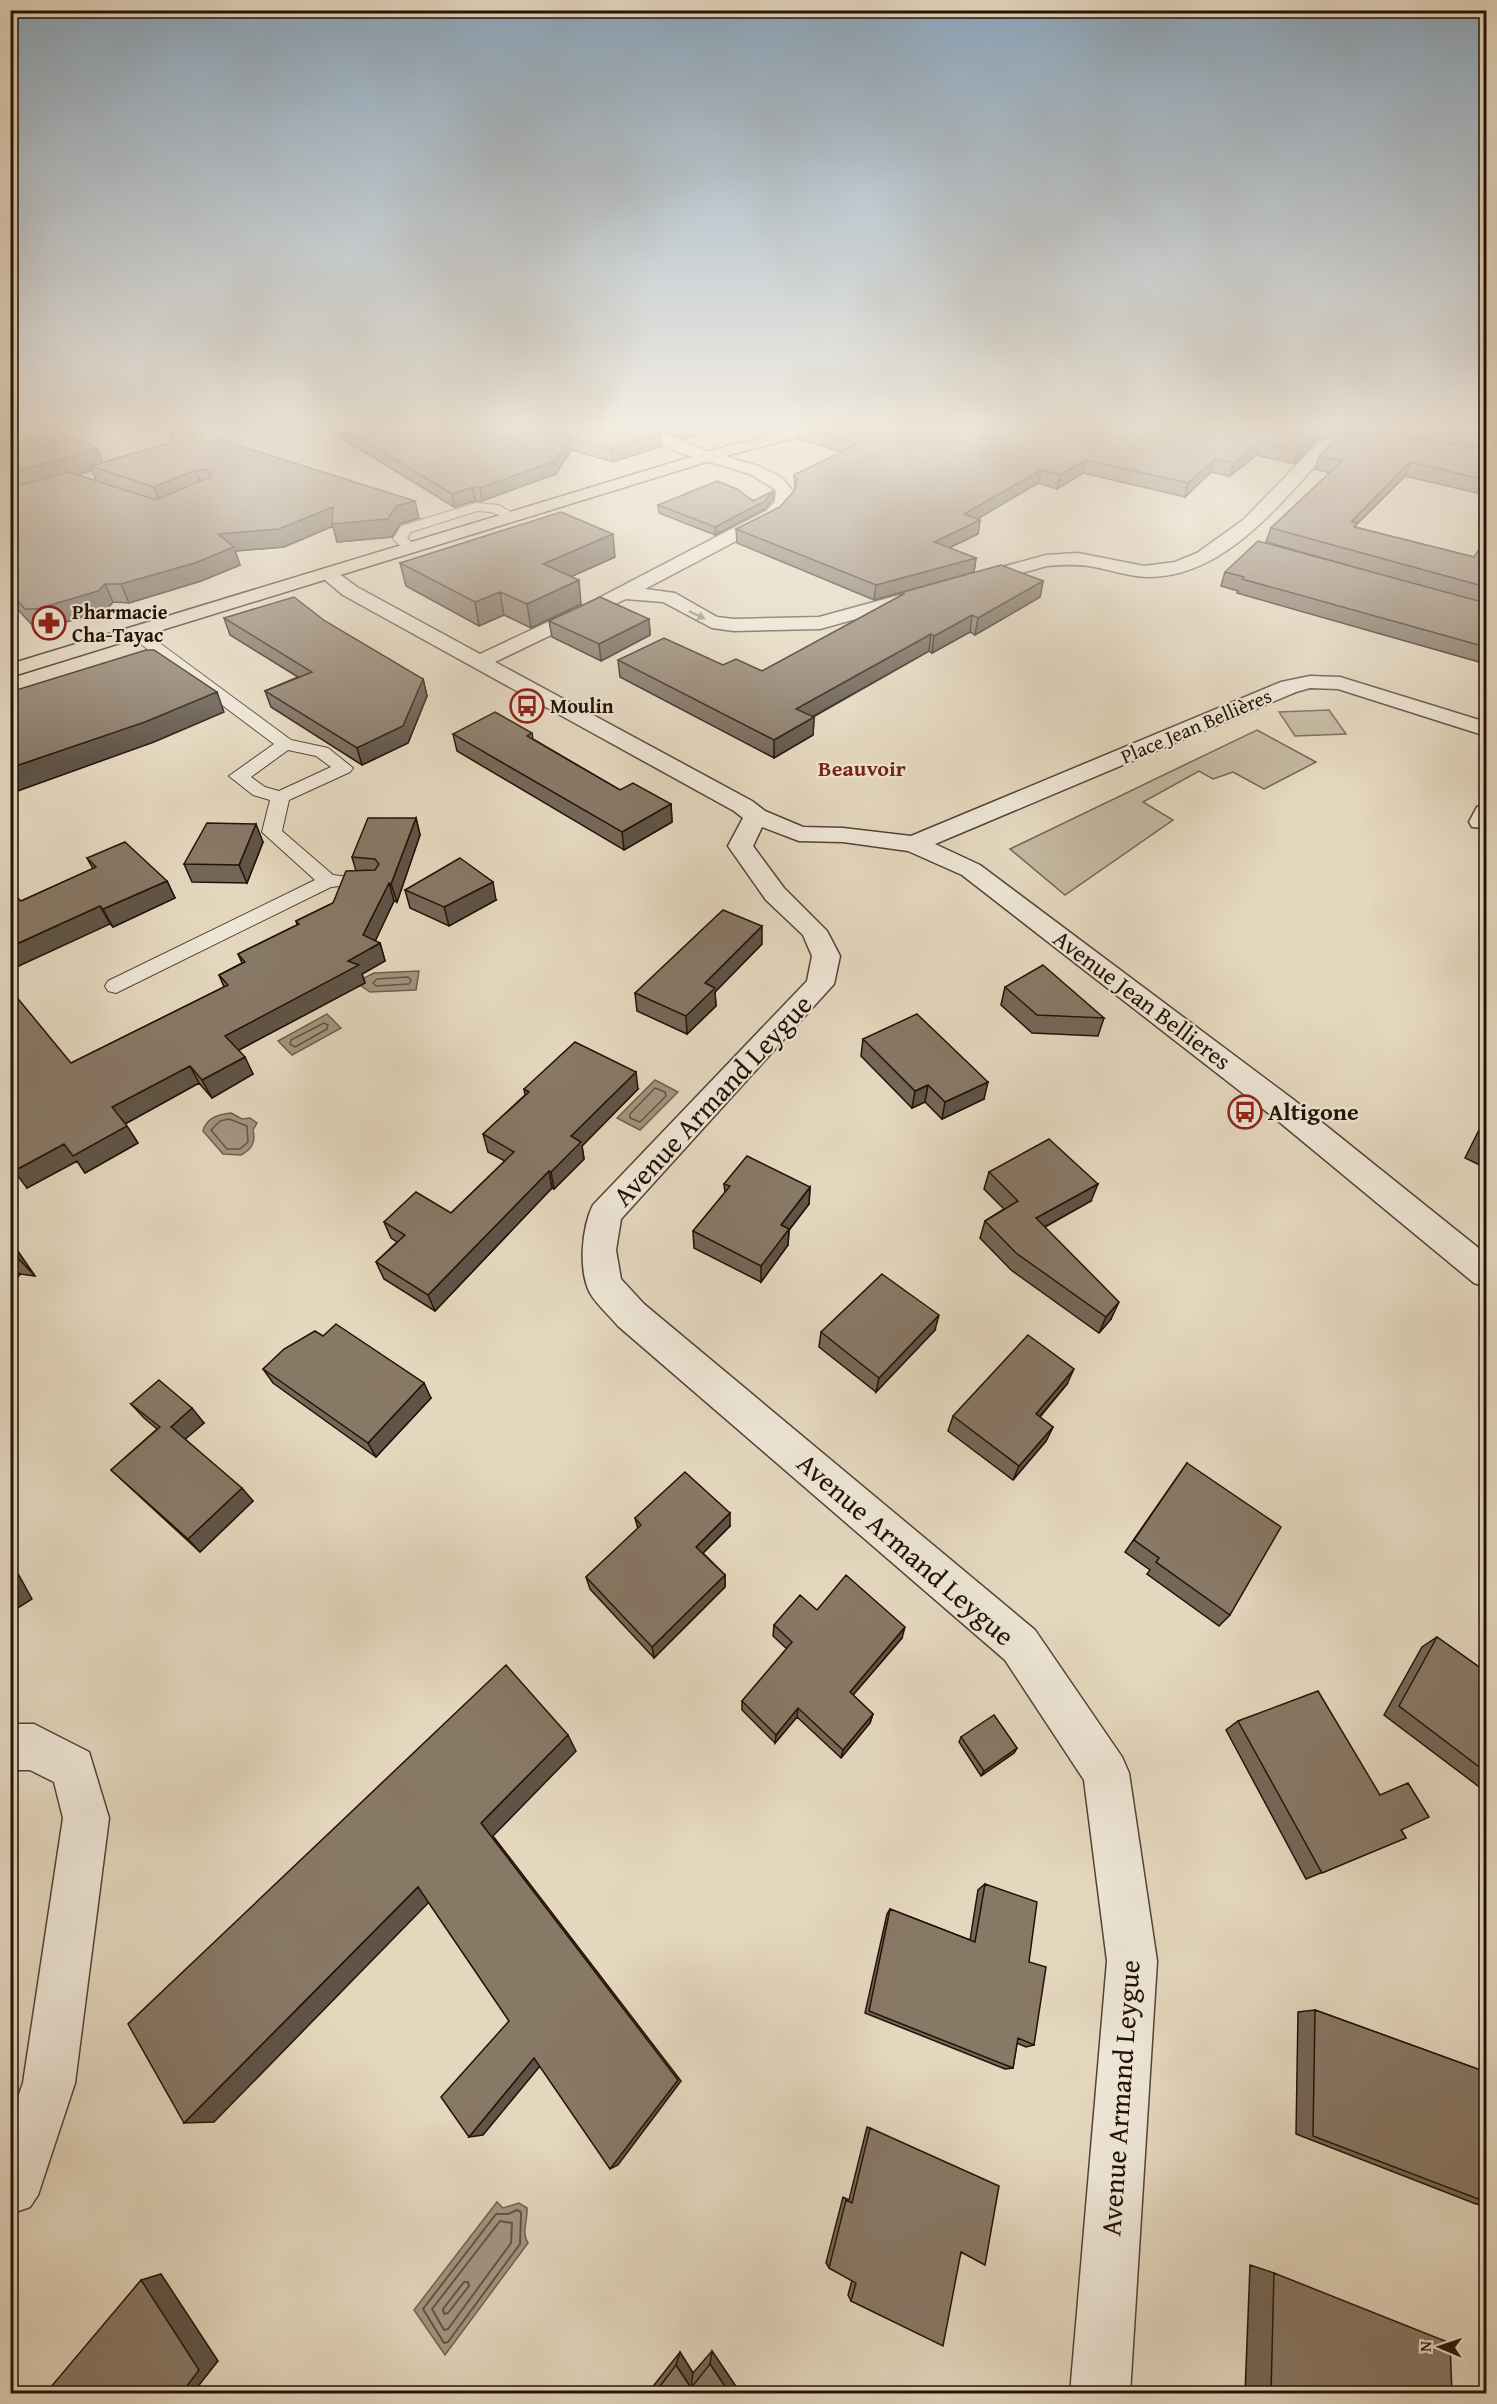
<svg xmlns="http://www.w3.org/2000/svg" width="1497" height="2404" font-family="'Gentium Book Plus',serif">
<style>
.green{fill:#c3b69f;stroke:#746453;stroke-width:1.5}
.water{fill:#a39480;stroke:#706050;stroke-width:1.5}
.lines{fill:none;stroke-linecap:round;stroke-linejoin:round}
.shore-far1{stroke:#645344;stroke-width:1.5}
.shore{stroke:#645344;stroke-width:2}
.service-casing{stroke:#544335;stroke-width:2}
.minor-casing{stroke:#544335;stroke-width:3}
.primary-casing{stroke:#241207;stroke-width:3}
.service{fill:#ede5d5;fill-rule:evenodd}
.minor{fill:#ede5d5;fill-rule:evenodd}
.primary{fill:#e4d7be;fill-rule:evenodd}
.wall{fill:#756758;stroke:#241207;stroke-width:1.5;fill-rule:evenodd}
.shaded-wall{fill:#5f5447;stroke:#241207;stroke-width:1.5}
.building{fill:#887866;stroke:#241207;stroke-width:1.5}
.oneway{fill:#938678}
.labels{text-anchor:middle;stroke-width:4.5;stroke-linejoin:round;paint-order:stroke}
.far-poi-label{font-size:20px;font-weight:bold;fill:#241207;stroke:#ede5d5;text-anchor:start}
.far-street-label{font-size:20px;fill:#241207;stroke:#ede5d5}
.far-neighbourhood-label{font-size:22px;font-weight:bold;fill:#7a1f14;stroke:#ede5d5}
.street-label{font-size:24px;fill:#241207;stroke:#ede5d5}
.poi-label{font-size:24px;font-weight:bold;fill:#241207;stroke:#ede5d5;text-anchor:start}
.near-street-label{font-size:28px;fill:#241207;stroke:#ede5d5}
</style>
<rect width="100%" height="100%" fill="#e4d7be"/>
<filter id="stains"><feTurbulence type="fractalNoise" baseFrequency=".00333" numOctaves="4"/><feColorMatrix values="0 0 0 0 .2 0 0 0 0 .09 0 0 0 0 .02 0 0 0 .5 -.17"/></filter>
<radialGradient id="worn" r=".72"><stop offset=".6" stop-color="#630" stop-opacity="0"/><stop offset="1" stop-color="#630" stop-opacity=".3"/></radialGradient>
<path class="green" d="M141,426h83l-35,10z
M1329,710l17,24 -51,2 -16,-24z
M1257,730l59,32 -52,27 -31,-17 -20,7 -14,-8 -56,31 30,18 -108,75 -55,-46z"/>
<path class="water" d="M419,971l-3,19 -46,2 -9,-6 1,-7 12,-6z
M327,1014l14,14 -49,27 -14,-14z
M655,1080l23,12 -38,38 -23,-12z
M231,1113l11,6 8,-1 7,5 -4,7c3,12 -1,19 -12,25l-18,-1 -20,-23c3,-13 16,-17 28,-18z
M497,2202l6,6 16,-5 8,5c1,12 -6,25 1,35l-83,112 -31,-45z"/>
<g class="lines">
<path class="shore-far1" d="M408,977l3,3 -2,4 -33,2 -3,-3 4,-4z
M324,1023l4,2 -1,4 -32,18 -5,-3 1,-4z
M655,1088l10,4 1,4 -26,26 -10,-4v-4z
M229,1119l18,7 1,16 -8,7h-13l-16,-19 9,-9z"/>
<path class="shore" d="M517,2210l4,2v4l-1,28 -72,98 -4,1 -21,-34 73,-95h12z
M500,2221l12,2 -1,20 -63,86 -4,1 -12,-21z
M464,2282h4l1,4 -21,27 -4,1 -1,-5z"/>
<defs>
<path id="service" d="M476,503l22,2 22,12 -7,4 -22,-9 -14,-1 -66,21 -4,6 11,10 -7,4 -5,-1 -13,-12 8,-13z
M136,628l6,2 149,110 37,8 25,20 -3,4 -61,28 -7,31 51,44 15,2 3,4 -3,4 -17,2 -215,106 -8,-2 -3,-5 3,-5 207,-101 -53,-48 8,-32 -17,-5 -24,-19 45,-32 -144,-108 -2,-3zM288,750l28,6 15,11 -52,24 -14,-4 -14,-10z"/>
<path id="minor" d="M630,426h19l46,21 66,20 21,11 12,14 -2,11 -14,16 -133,70 30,4 42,24 17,2 85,-2 227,-62 32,-2 66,13 31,-4 22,-9 46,-33 77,-79 20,-6 35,2 8,5c-10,11 -37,1 -51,5 -49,53 -106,131 -186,130 -20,-1 -38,-8 -58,-11 -14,-2 -27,-1 -41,0l-227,63 -86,2 -22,-3 -49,-26 -37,-3 -131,63 257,139 13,10 38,16 40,1 68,8 370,-154 29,-6 30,1 146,45v14l-148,-47 -28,-1 -14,4 -361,152 45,21 314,235 192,154v33l-12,-4 -202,-167 -310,-241 -54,-24 -65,-9 -44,-1 -37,-14 -9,19 31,42 43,43 13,25 -6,28 -213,235 -5,31 5,29 23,25 391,326 87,127 7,16 28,188 -27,433h-60l37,-433 -23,-181 -79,-120 -387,-334c-9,-11 -21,-21 -28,-33 -12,-23 -8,-66 3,-88l214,-224 5,-25 -9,-21 -37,-35 -38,-54 15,-28 -9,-7 -391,-216 -25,-21 2,-4h14l23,17 123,67 115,-54 171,-89 9,-9 1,-12 -26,-16 -67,-20 -51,-25z
M753,426c13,-1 30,-1 40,9l-8,5 -29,-11z
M138,459l6,2 2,3 -2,3 -134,39v-11z
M1486,805v23l-14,-1 -3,-5 8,-15z
M10,1724h24l55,28 20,66 -34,265 -37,112 -8,12 -20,7v-95l13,-36 40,-265 -9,-36 -24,-12h-20z"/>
<path id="primary" d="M807,426h24l-3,3 -99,26 -719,222v-13l707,-215z"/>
</defs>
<use href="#service" class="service-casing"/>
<use href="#minor" class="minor-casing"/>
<use href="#primary" class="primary-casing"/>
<use href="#service" class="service"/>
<use href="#minor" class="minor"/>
<use href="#primary" class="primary"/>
</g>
<path class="wall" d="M10,426l93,36 67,-19 1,-2 -2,-7 30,7 220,77 -19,6 -8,13 -55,5 -4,-16 -49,21 -49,4 5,14 -39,16 -72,22 -16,-1 -7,8 -60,18 -12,-1 -24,-26zM92,470l4,11 -21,-7z
M322,426h324l16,20 -49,16 -42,-12 -15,24 -74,27h-7l-21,6z
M653,426h72l-42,13z
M779,426h21l-12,3z
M799,426h687v69l-81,-19 -49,49 -1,2 119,30 9,-4 3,-4v115l-249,-71 1,-2 -17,-5 4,-14 160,4 -119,-34 5,-14 59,-55 -15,-4 4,-13 30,-22h-10l-22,6 -23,24 -38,-9 -26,21 -19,-4 -26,25 -102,-24 -26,16 -19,-6 -61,36 3,1 -2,14 -29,14 27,10 -2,14 -100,28 -137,-57 -1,-14 44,-22 15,-17 -1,-15 47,-23 -42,-13zM1391,435l13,1 82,13z
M773,499l-8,10 -50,26 -56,-22 -1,-8z
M615,557l-45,20 11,27 -50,24 -27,-13 -25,11 -73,-40 -6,-23z
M1043,581l-3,16 -65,38 -5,-3 -38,21 -3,-2 -116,66h1l-1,18 -39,23 -154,-81 -2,-17 105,5 39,6 138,-75v-3z
M224,618l199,61 4,17 -19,47 -46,22 -91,-58 -6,-16 33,-14 -68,-42z
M649,619l1,16 -49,26 -49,-24 -3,-16z
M532,733l1,6 87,51 51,14 1,18 -48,28 -167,-99 -4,-17z
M416,818l4,17 -23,67 -3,-1 -19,40 5,2 5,18 -23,13 3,9 -126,67 14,24 -41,24 -13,-15 -74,41 13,19 -53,30 -8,-12 -50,27 44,-125 153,-76 -5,-12 23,-12 -4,-9 59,-29 -1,-4 37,-18 23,-32 -4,-14z
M263,842l-16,41 -55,-1 -8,-18z
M87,858l80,23 8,17 -62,29 -3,-3 -89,-23 72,-32z
M405,890l91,10 -47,26 -39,-18z
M762,944l-47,48 1,14 -29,28 -50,-23 -2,-18z
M1005,987l99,31 -6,18 -66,-3 -31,-28z
M863,1039l121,60 -42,20 -17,-17 -13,6 -51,-52z
M524,1089h114l-56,57 2,13 -30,30 -2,-1 -117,123 -51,-32 -8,-17 21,-20 -6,-4 -7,-16 67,-9 54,-52 -17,-9 -5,-18 42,-39z
M1486,1116v52l-21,-10z
M989,1172l102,29 -46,26 66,92 -12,14 -88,-63 -31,-32 5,-17 19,-12 -20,-20z
M724,1184l86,3 -1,17 -20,26 -1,15 -27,37 -67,-34 -1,-17 32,-38z
M10,1240l25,36 -15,-2 -10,14z
M935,1330l-59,62 -57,-45 2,-15z
M323,1336l108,62 -55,59 -103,-74 -10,-14z
M1067,1384l-27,33 13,10 -7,14 -33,39 -65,-49 5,-15z
M131,1404l73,19 -19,16 68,62 -53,51 -89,-82 46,-41 -13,-11z
M1187,1463l43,152 -11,11 -72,-52 3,-4 -25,-18z
M635,1518l95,8 -27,27 22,22v12l-71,71 -64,-69 -4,-12 52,-48z
M817,1610l85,28 -49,57 20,19 -3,9 -29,35 -44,-41 -22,26 -33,-33v-9l45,-52 -14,-13 1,-11z
M1437,1637l49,35v120l-102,-77 38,-68z
M1238,1721l142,74 26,43 -100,41 -80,-149z
M961,1737l56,11 -3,5 -33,23 -22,-34z
M985,1884l44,78 5,83 -8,2 -9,-4 -4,25 -8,1 -140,-56 22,-99 3,-5 80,31 8,-50z
M1315,2010l171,62v134l-10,-2 -180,-70 2,-122z
M867,2127l3,1 91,124 -110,49 -3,-6 4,-15 -23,-12 -3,-5 17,-66 6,3z
M1250,2265l24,8 178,121h-207z
M712,2351l29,43h-94l33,-42 13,21z"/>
<path class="shaded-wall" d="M683,426h42l-42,13z
M788,426h12l-12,3z
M1328,426h14l-3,8 -22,6 -23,24 4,-13 24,-24z
M661,433l1,13 -49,16 -2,-13z
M570,437l1,13 -15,24 -74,27 -2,-13z
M1260,442l-4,13 -26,21 4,-13z
M98,449l6,17h-14l2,4 -82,23v-20z
M1215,459l-4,13 -26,25 3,-14z
M1086,460l-3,13 -26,16 3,-14z
M1410,462l-5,14 -49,49 -5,12v-15z
M196,470l6,17 -41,18 -7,-18z
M1041,470l-3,13 -76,45 2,-14z
M473,487l2,14 -21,6 -2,-13z
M773,491v8l-8,10 -50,26v-8z
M415,501l4,17 -19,6 -8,13 -55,5 -4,-16 -49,21 -49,4 5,14 -39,16 -72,22 -8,-19 97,-50 115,-27 63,-1z
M980,520l-2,14 -46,22 2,-14z
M613,534l2,23 -69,31 -3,-24z
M976,558l-2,14 -100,28 2,-15z
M579,580l2,24 -50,24 -4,-24z
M1043,581l-3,16 -65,38 3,-17z
M105,584l8,18 -7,8 -60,18 -9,-19z
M500,592l4,23 -25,11 -4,-24z
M972,615l-2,17 -38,21 2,-17z
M649,619l1,16 -49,26 -2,-17z
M931,634l-2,17 -133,75v-17z
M423,679l4,17 -19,47 -46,22 -5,-17z
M217,692l7,20 -70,30 -142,51 -2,-3v-22z
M814,717l-1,18 -39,23v-18z
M671,804l1,18 -48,28 -2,-18z
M416,818l4,17 -23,67 -6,-18z
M256,824l7,18 -16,41 -8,-18z
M167,881l8,17 -62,29 -10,-18z
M493,882l3,18 -47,26 -5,-19z
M389,883l5,18 -22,47 8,-5 5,18 -23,13 3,9 -132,70 -8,-17 123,-75 15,-26z
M100,906l10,18 -100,46v-23z
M762,926v18l-47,48 1,14 -29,28 -1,-18 19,-33z
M245,1057l8,17 -41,24 -10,-18z
M190,1066l9,17 -76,42 -11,-18z
M636,1072l2,17 -56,57 2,13 -30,30 -3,-17 20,-36z
M988,1082l-4,17 -42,20 3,-17z
M928,1085l-3,17 -13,6 3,-17z
M127,1126l11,17 -53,30 -8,-12 -50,27 -13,-17 50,-27z
M549,1171l3,17 -117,123 -7,-16z
M1098,1184l-7,17 -61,34 6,-17z
M810,1187l-1,17 -20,26 -1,15 -27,37v-16l20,-41z
M10,1240l25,36 -19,-20 -6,-9z
M10,1264l10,10 -10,14z
M1119,1302l-8,17 -12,14 7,-16z
M939,1315l-4,15 -59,62 3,-14z
M1074,1369l-7,15 -38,45 7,-15z
M424,1383l7,15 -55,59 -8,-14z
M192,1408l12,15 -21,18 -12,-14z
M1053,1427l-7,14 -33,39 6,-14z
M242,1488l11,13 -53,51 -12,-13z
M730,1513v13l-33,33 -1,-12z
M10,1559l22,40 -22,14z
M725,1575v12l-71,71 -2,-11z
M905,1627l-3,11 -55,64 3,-10z
M798,1708l-1,9 -22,26 1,-8z
M873,1714l-3,9 -29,35 2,-8z
M568,1735l8,16 -83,85 188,245 -63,84 -8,4 -129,-346z
M1017,1748l-3,5 -33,23 3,-5z
M418,1887l16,10 -220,225 -30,1z
M534,2058l11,2 -62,75 -14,2z
M161,2274l57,87 -26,33h-11l-40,-114z
M712,2351l29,43h-11l-20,-30z
M680,2352l13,21 -2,15 -15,-23z"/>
<path class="building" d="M10,426h39l49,23 -88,24z
M339,426h307l15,7 -50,16 -41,-12 -15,24 -75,27 -7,-1 -21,7z
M799,426h529l-6,1 -24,24 -38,-9 -26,21 -19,-4 -27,24 -102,-23 -26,15 -19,-5 -77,44 16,6 -46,22 42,16 -100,27 -140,-56 44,-22 15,-17 2,-11 -3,-4 64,-31z
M1426,426h60v9z
M179,431l20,10 4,-2 8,3 7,-3 197,62 -19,5 -8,13 -56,5 1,-17 -54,22 -61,5 16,13 -39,16 -74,21h-16l-7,7 -61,18h-12l-15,-16v-105l58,-16 88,28 54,-23 1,-3 -4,-4h-11l-42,17 -64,-21 80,-23 3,-5 -4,-4z
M1351,434l39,1 96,14v31l-76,-18 -59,60 6,1 -3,4 120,30 4,-6 5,2 3,-4v38l-215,-59 71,-67 -23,-5 19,-20z
M717,481l20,8 16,12 20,-10 -8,10 -50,26 -57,-22z
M561,512l52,22 -70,30 36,16 -52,24 -27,-12 -25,10 -75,-39z
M1258,541l228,62v44l-244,-68 2,-2 -19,-5z
M1001,565l42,16 -65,37 -6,-3 -38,21 -3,-2 -135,75 18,8 -40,23 -156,-80 46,-22 59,27 13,-6 26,12 142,-77 -4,-1z
M294,597l31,24 98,58 -20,47 -46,22 -92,-57 47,-19 -88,-54z
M600,597l49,22 -50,25 -50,-23z
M146,650h8l63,42 -72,30 -135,46v-76z
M495,712l37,21 -5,3 93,54 13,-7 38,21 -49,28 -169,-98z
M368,818h48l-25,66 -2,-1 -26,52 17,8 -32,18 11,4 -134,71 20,21 -43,23 -12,-14 -78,41 15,19 -54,30 -9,-12 -50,27 -4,-4v-56l5,1 -5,-5v-118l61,74 157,-78 -9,-10 26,-13 -7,-8 61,-30 -3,-3 37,-18 13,-32 29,-1 4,-6 -4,-5 -23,-2z
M207,823l49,1 -17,41 -55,-1z
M125,842l42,39 -64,28 -3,-3 -90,41v-56l11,10 75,-34 -9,-9z
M460,858l33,24 -49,25 -39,-17z
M723,910l39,16 -57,57 10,5 -29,28 -51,-23z
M1043,965l61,53 -67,-3 -32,-28z
M917,1014l71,68 -43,20 -17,-17 -13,6 -52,-52z
M575,1042l61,30 -65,64 10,6 -30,30 -2,-1 -121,124 -52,-33 29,-27 -21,-13 32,-30 35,21 63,-61 -31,-18 46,-42 -5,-3z
M1049,1139l49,45 -62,34 83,84 -13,15 -90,-64 -31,-32 33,-20 -29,-29z
M747,1156l63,31 -29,38 8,4 -28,37 -68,-35 37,-45 -6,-2z
M10,1247l6,9 -6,-1z
M882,1274l57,41 -60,63 -58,-46z
M336,1324l88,59 -56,60 -105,-74 21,-20 31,-18 8,5z
M1028,1335l46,34 -38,45 17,13 -34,39 -66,-50z
M159,1380l33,28 -21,19 71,61 -54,51 -77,-69 49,-43 -29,-23z
M1187,1463l94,64 -51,88 -74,-53 3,-4 -25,-18z
M685,1472l45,41 -34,34 29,28 -73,72 -66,-70 55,-52 -6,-7z
M846,1575l59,52 -55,65 23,22 -30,36 -45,-42 -22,27 -34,-34 50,-59 -18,-17 26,-30 17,15z
M10,1580l4,7 -4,2z
M1437,1637l49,35v100l-87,-66z
M506,1665l62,70 -87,88 197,257 -68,89 -76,-111 -65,79 -28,-40 68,-76 -91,-134 -234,236 -56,-99z
M1318,1691l62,104 28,-12 21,34 -28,13 5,8 -84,35 -84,-152z
M994,1715l23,33 -33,23 -23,-34z
M985,1884l52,18 -8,60 17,5 -12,78 -16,-7 -5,30 -144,-57 21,-102 85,33z
M1315,2010l171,62v130l-173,-66z
M870,2128l129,58 -14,79 -24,-13 -18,94 -92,-45 5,-18 -27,-15 17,-68 6,3z
M1274,2273l176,70 2,51h-181z
M141,2280l58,90 -18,24h-136z
M710,2364l20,30h-76l22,-29 15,23z"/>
<defs><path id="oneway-solid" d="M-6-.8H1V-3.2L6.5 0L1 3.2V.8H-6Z" transform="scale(1.5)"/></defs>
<use class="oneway" href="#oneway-solid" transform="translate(697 615) rotate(26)"/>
<linearGradient id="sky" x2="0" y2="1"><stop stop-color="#8ca7be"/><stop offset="0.56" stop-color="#f3ede2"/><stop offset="1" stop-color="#f3ede2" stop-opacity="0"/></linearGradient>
<rect width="1497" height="762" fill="url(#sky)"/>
<defs>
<symbol id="pharmacy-ring" viewBox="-11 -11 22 22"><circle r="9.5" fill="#ede5d5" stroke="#8f2418" stroke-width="1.5"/><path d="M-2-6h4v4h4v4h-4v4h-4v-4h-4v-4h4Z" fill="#8f2418"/></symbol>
<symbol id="bus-ring" viewBox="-11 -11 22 22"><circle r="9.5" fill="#ede5d5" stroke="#8f2418" stroke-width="1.5"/><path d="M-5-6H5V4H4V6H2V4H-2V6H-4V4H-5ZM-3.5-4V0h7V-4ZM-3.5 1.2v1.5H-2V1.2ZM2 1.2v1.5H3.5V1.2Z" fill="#8f2418"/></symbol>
</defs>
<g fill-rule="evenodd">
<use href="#pharmacy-ring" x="30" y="604" width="38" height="38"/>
<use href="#bus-ring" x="508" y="687" width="38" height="38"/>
<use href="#bus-ring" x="1226" y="1093" width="38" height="38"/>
</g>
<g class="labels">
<g class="far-poi-label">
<text x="72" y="619">Pharmacie<tspan x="72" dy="23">Cha-Tayac</tspan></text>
<text x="550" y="713">Moulin</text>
</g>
<g class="far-street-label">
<text transform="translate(1196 726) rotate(-23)" y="7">Place Jean Bellières</text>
</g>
<g class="far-neighbourhood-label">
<text x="862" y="776">Beauvoir</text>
</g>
<g class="street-label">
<text transform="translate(1142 1000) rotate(37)" y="8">Avenue Jean Bellieres</text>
</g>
<g class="poi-label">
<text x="1268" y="1120">Altigone</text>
</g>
<g class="near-street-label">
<text transform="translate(712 1100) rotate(-47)" y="10">Avenue Armand Leygue</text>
<text transform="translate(906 1549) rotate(41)" y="10">Avenue Armand Leygue</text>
<text transform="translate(1120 2098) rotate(-86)" y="10">Avenue Armand Leygue</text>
</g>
</g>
<rect width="1497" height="2404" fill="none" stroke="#e4d7be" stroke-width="36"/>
<rect x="12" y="12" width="1473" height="2380" fill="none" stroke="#241207" stroke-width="3"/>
<rect x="18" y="18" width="1461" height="2368" fill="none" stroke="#241207" stroke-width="1.5"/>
<g transform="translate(1440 2347) rotate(272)" stroke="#ede5d5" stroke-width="4.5" paint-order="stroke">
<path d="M0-4.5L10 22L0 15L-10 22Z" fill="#241207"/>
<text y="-9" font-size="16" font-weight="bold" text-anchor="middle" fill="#241207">N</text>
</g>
<rect width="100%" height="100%" filter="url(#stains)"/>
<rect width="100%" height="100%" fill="url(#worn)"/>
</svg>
